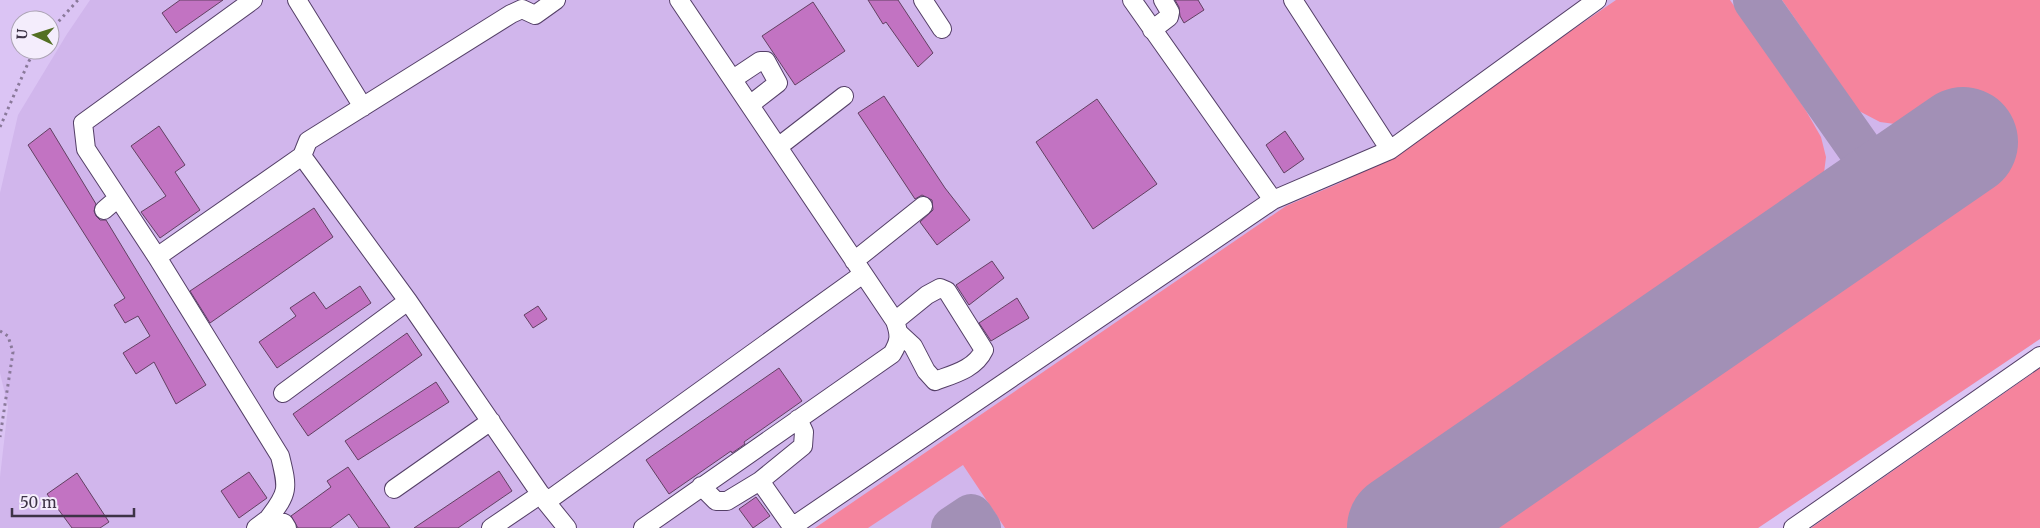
<svg xmlns="http://www.w3.org/2000/svg" width="2040" height="528" font-family="Merriweather,serif">
<style>
.built{fill:#d1b6ec}
.green{fill:#f5849d}
.lines{fill:none;stroke-linecap:round;stroke-linejoin:round}
.taxiway{stroke:#a290b6;stroke-width:44}
.runway{stroke:#a290b6;stroke-width:110}
.building{fill:#c273c2;stroke:#624062}
.minor-casing{stroke:#543f67;stroke-width:20}
.path{stroke:#8a799a;stroke-width:3;stroke-dasharray:2.5 4;stroke-linecap:butt}
.minor{stroke:#fff;stroke-width:18}
</style>
<rect width="100%" height="100%" fill="#dbc4f4"/>
<path class="built" d="M90,0h1950v339l-282,189h-1758v-51l8,-70 -8,-34v-180l18,-78 49,-81z"/>
<path class="green" d="M1616,0h114l75,109 16,28 5,20 -2,16 -10,22 -37,27 -21,41 -389,265h-362l-42,-63 -95,63h-53l471,-322 56,-24 46,-26z
M1782,0h258v339l-282,189h-319l338,-232 43,-9 167,-108 -49,-73 -24,17 -19,1 -15,-2 -21,-11z
M2040,368v160h-229z"/>
<g class="lines">
<path class="taxiway" d="M1755,0l135,192
M953,528l18,-12 8,12"/>
<path class="runway" d="M1402,528l561,-386"/>
</g>
<path class="building" d="M180,0h43l-47,33 -14,-20z
M868,0h30l35,53 -15,14 -32,-45 -3,2z
M1175,0h23l6,10 -20,13 -4,-7 -1,-9z
M813,2l32,49 -50,34 -33,-49z
M884,96l61,92 25,32 -33,25 -17,-23 13,-12 -1,-10 -10,-5 -7,4 -57,-86z
M1097,99l60,85 -64,45 -57,-87z
M159,126l26,39 -10,7 25,38 -40,28 -19,-26 25,-16 -35,-50z
M50,128l46,76 -2,7 2,5 4,4h6l100,165 -30,19 -22,-42 -18,12 -13,-21 27,-17 -12,-20 -13,7 -11,-18 11,-7 -97,-153z
M1285,131l19,28 -20,14 -18,-28z
M314,208l19,29 -123,86 -20,-32z
M992,261l12,17 -35,27 -13,-20z
M360,286l11,17 -94,65 -18,-26 37,-26 -6,-8 24,-16 12,17z
M1017,298l12,20 -38,23 -12,-18z
M538,306l9,13 -14,9 -9,-13z
M407,333l15,22 -114,81 -15,-22z
M779,368l23,33 -58,41 1,2 -13,9 -1,-2 -62,43 -23,-34z
M436,382l13,20 -91,58 -13,-19z
M348,467l42,61h-31l-10,-14 -19,14h-32l-7,-12 40,-29 -4,-6z
M499,471l13,20 -54,37h-44z
M249,472l18,26 -28,20 -18,-27z
M77,473l32,49 -9,6h-28l-25,-34z
M756,497l14,19 -17,12 -14,-19z"/>
<g class="lines">
<defs>
<path id="minor" d="M253,0l-170,123 3,26 71,108 123,199c8,33 9,36 -12,63
M297,0l66,107
M556,0l-21,15 -13,-6 -11,5 -203,127 -6,15 106,145 138,201 21,26
M923,0l19,29
M1132,0l141,200
M1293,0l97,150
M1152,30l17,-13 1,-5 -7,-12
M733,79l27,-18h6l12,22 -27,21
M778,147l66,-51
M104,210l14,-12
M157,257l145,-101
M854,261l69,-55
M895,321l32,-26 13,-7 7,3 37,59c-9,19 -30,24 -49,31l-9,-10 -13,-25 -13,-12
M283,393l125,-92
M760,481l33,47
M701,486l15,15h11l33,-20 43,-35 1,-14 -6,-13
M394,489l97,-68
M546,502l317,-228
M792,527l481,-327 117,-50 207,-150
M256,528l12,-9 16,4 3,5
M491,528l50,-34
M643,528l249,-174c8,-13 8,-19 3,-33l-216,-321
M1793,528l247,-172"/>
</defs>
<use href="#minor" class="minor-casing"/>
<path class="path" d="M50,31l28,-31
M0,127l29,-66 7,-11
M0,331l8,5 5,16 -13,85"/>
<use href="#minor" class="minor"/>
</g>
<g transform="translate(35 35) rotate(274)"><circle r="24" fill="#f4edfc" stroke="#aba3b3"/>
<path d="M0-4L9 19L0 12L-9 19Z" fill="#536f22"/>
<text y="-8" font-size="14" font-weight="bold" text-anchor="middle" fill="#3d3346">U</text>
</g>
<path d="M12 508v8h122v-8" fill="none" stroke="#3d3346" stroke-width="2.5"/>
<text x="20" y="508" font-size="15" fill="#3d3346" stroke="#f4edfc" stroke-width="4" paint-order="stroke">50 m</text>
</svg>
